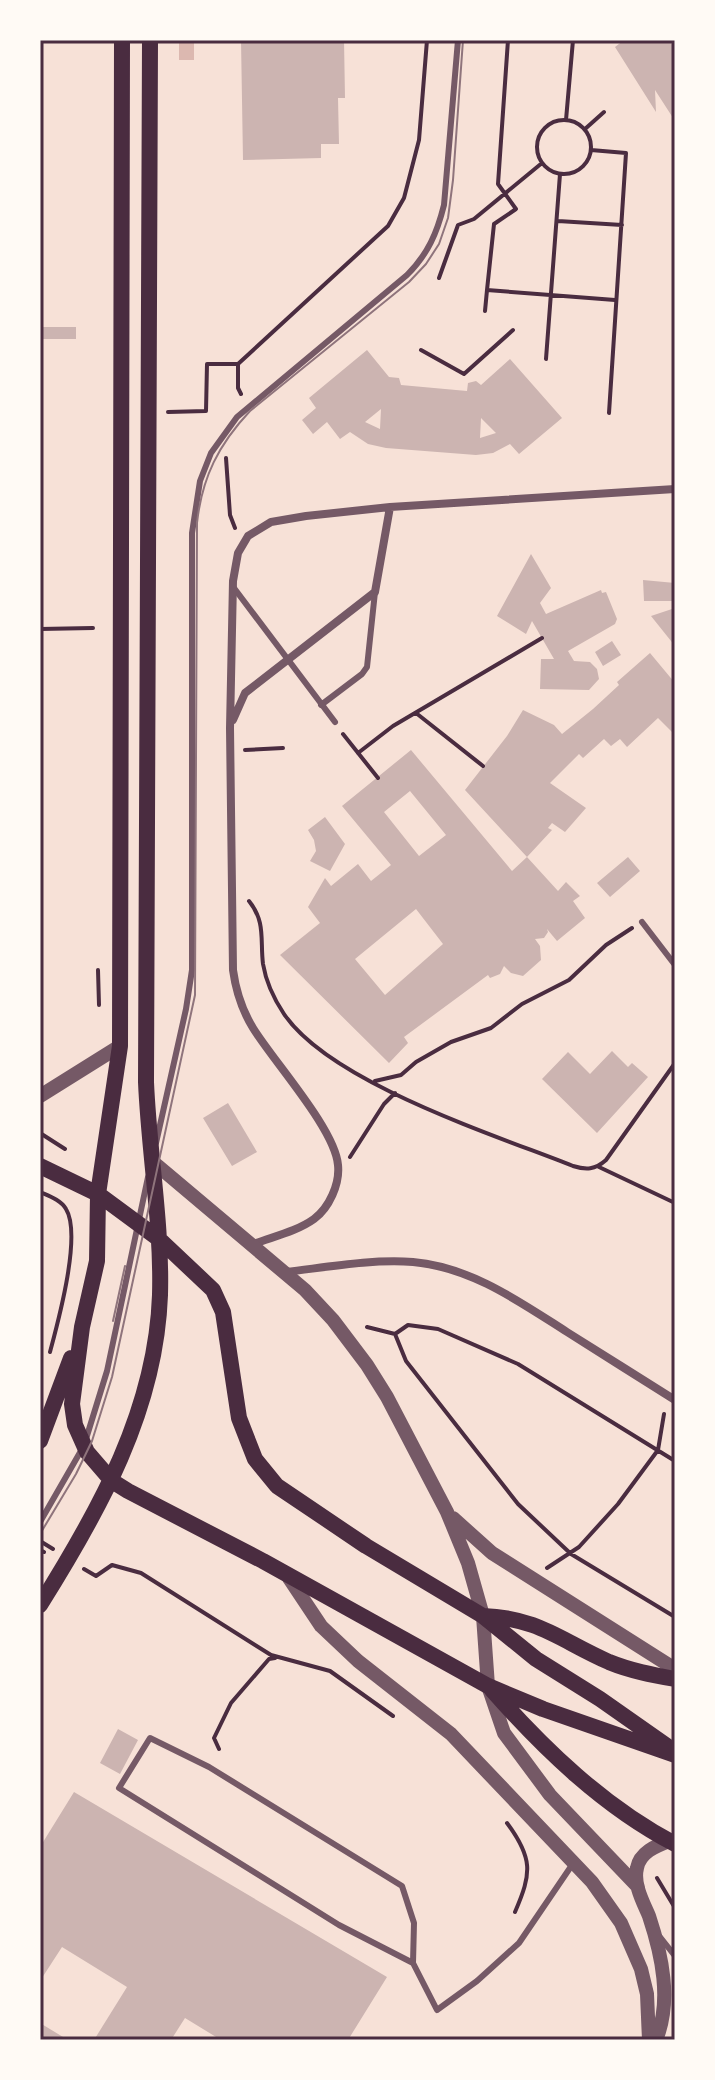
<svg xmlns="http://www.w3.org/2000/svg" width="715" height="2080" font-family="Merriweather,serif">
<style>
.water{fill:#dcb8b0}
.building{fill:#ccb4b1;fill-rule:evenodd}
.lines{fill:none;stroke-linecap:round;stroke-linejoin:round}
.path{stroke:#4a2c40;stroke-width:4}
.service{stroke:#755966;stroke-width:6}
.minor{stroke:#755966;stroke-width:8}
.tertiary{stroke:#755966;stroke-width:14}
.secondary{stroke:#4a2c40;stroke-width:16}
.tram{stroke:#8f747c;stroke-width:2}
.neatline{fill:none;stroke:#4a2c40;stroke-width:3}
</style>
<rect width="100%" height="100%" fill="#f7e1d7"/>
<path class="water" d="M179,40h15v20h-15z"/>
<path class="building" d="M241,40h103l1,58h-7l1,46h-18v14l-78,2z
M624,40h45l6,9v72l-20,-31 1,22 -41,-65z
M40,327h36v12h-36z
M367,350l22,27 10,1 2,7 66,6 1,-8 8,-2 5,4 29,-26 52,59 -43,36 -9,-10 -17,9 -17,2 -90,-7 -18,-4 -18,-12 -10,7 -13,-17 -14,12 -11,-14 14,-12 -7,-10zM381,409l-1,20 -15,-7zM481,418l15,15 -16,5z
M531,554l20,34 -11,15 6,11 55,-24 1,3 4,-1 11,27 -2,5 -47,27 6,10 16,1 7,7 2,10 -10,11 -49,-1 1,-30h13l-22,-38 -6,13 -29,-18z
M643,580l32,3v21l-3,-3h-28z
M675,608v38l-24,-30z
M612,641l9,14 -18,11 -8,-14z
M650,653l25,30v52l-17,-17 -31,29 -7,-8 -9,7 -7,-7 -21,19 -4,-4 -29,29 36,25 -21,24 -13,-9 -4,5 4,2 -25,27 31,34 8,-9 14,14 -7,5 12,17 -28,23 -10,-12 1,3 -4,6 -9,1 5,7 1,14 -18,16 -12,-3 -7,-7 -4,8 -10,4 -2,-3 -84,62 4,6 -19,20 -109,-108 40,-32 -12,-16 17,-29 6,8 27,-22 13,17 20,-16 -49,-59 69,-56 101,121 15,-14 -62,-67 42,-54 16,-26 31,15 8,9 31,-25 26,-24 -2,-3zM410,791l36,44 -27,21 -35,-44zM416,909l27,35 -58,51 -30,-36z
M325,817l20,27 -15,27 -20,-10 6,-10 -2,-11 -6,-10z
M628,857l12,14 -30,26 -13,-14z
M612,1051l16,16 4,-4 16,14 -51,56 -55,-54 26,-27 22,22z
M228,1103l29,49 -25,14 -29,-48z
M118,1729l20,11 -18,34 -20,-11z
M74,1792l313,185 -39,63h-127l-36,-22 -14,22h-77l33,-53 -65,-40 -22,34v-134z
M40,2023l28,17h-28z"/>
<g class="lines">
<path class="path" d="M508,40l-10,144 18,25 -22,15 -7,66 128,10
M566,120l7,-80
M537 147a27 27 0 1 1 54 0a27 27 0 1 1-54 0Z
M585,129l19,-17
M591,150l35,3 -17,260
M558,221l64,4
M439,278l19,-53 16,-6 68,-56
M485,311l2,-21
M421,350l43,24 49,-44
M546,359l14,-185
M238,364l150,-138 16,-28 15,-58 8,-100
M168,412l38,-1 1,-47h31v24l3,6
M226,458l4,57 5,13
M40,629l53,-1
M416,713l67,53
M343,734l35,44
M245,750l38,-2
M358,753l35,-27 149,-88
M249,901c17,21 11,39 14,63 3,18 11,35 21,50 47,69 211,121 289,152 13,4 22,4 33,-6l69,-97
M98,970l1,35
M375,1081l26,-6 15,-13 35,-20 40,-14 31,-24 47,-24 37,-35 26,-17
M40,1133l25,16
M350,1157l34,-53 11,-11
M599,1167l76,36
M40,1192c9,4 21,8 26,17 16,26 -8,113 -16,143
M367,1327l28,7 13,-9 30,4 80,35 157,97
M395,1334l11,27 112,143 53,50 104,63
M40,1541l13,8
M40,1550l4,2
M547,1568l32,-21 39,-43 40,-54 6,-36
M84,1569l12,7 16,-11 29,8 130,82 59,16 63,45
M219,1749l-5,-11 17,-35 38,-44 6,-1
M507,1823c26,35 25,50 8,89
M657,1878l18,30"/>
<path class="service" d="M234,588l101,134
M321,705l41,-31 5,-7 8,-75
M642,922l33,43
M156,1143l30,-134 6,-39v-437l8,-52 11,-28 26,-36 170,-142c21,-21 30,-42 37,-70l14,-165
M86,1439l21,-68 41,-194
M40,1522l42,-73
M660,1937l15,19
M413,1963l-74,-38 -220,-137 31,-50 59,29 193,119 12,37 -1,40 24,47 40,-29 42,-38 53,-78"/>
<path class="minor" d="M233,720l12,-27 130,-101 15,-85
M251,1245c20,-8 45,-13 63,-26 15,-11 26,-35 24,-54 -3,-36 -64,-103 -85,-137 -11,-18 -17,-36 -20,-58l-3,-242 3,-147 5,-28 10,-17 23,-14 35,-6 84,-9 285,-18
M286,1272c42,-5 85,-13 127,-10 58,5 107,40 154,70 36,23 72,45 108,68"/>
<path class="tertiary" d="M40,1096l80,-50
M152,1161l153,129 28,30 34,45 20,32 60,115 21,51 15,53 5,70 16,47 46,62 88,92
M453,1518l39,35 183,116
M289,1578l32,48 37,35 93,73 141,148 29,41 20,46 6,25 2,46
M656,2040c16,-39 6,-85 -7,-124 -6,-14 -16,-32 -12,-48 3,-16 19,-22 32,-27"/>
<path class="secondary" d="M122,40l-2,1006 -22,148 -1,67 -15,66 -10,77 3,21 12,27 25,29 16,10 135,70 225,125 55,23 132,46
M40,1166l58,28 61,45 54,51 10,22 16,106 16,41 22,27 89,60 117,70 53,43 64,40 67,47
M40,1441l31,-83
M40,1605c59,-94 116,-195 120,-310 2,-71 -11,-142 -14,-213l4,-1042
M483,1616c56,2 78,25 126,46 22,9 44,13 66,17
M492,1690c52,59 112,117 183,154"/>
<path class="tram" d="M113,1321l12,-55
M40,1534l36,-60 16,-33 20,-64 83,-382 2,-472c5,-46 22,-79 53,-112l159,-129 17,-18 13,-20 9,-26 5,-38 10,-140"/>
</g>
<rect width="715" height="2080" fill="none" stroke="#fffaf5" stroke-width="84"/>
<rect x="42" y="42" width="631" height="1996" class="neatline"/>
</svg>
